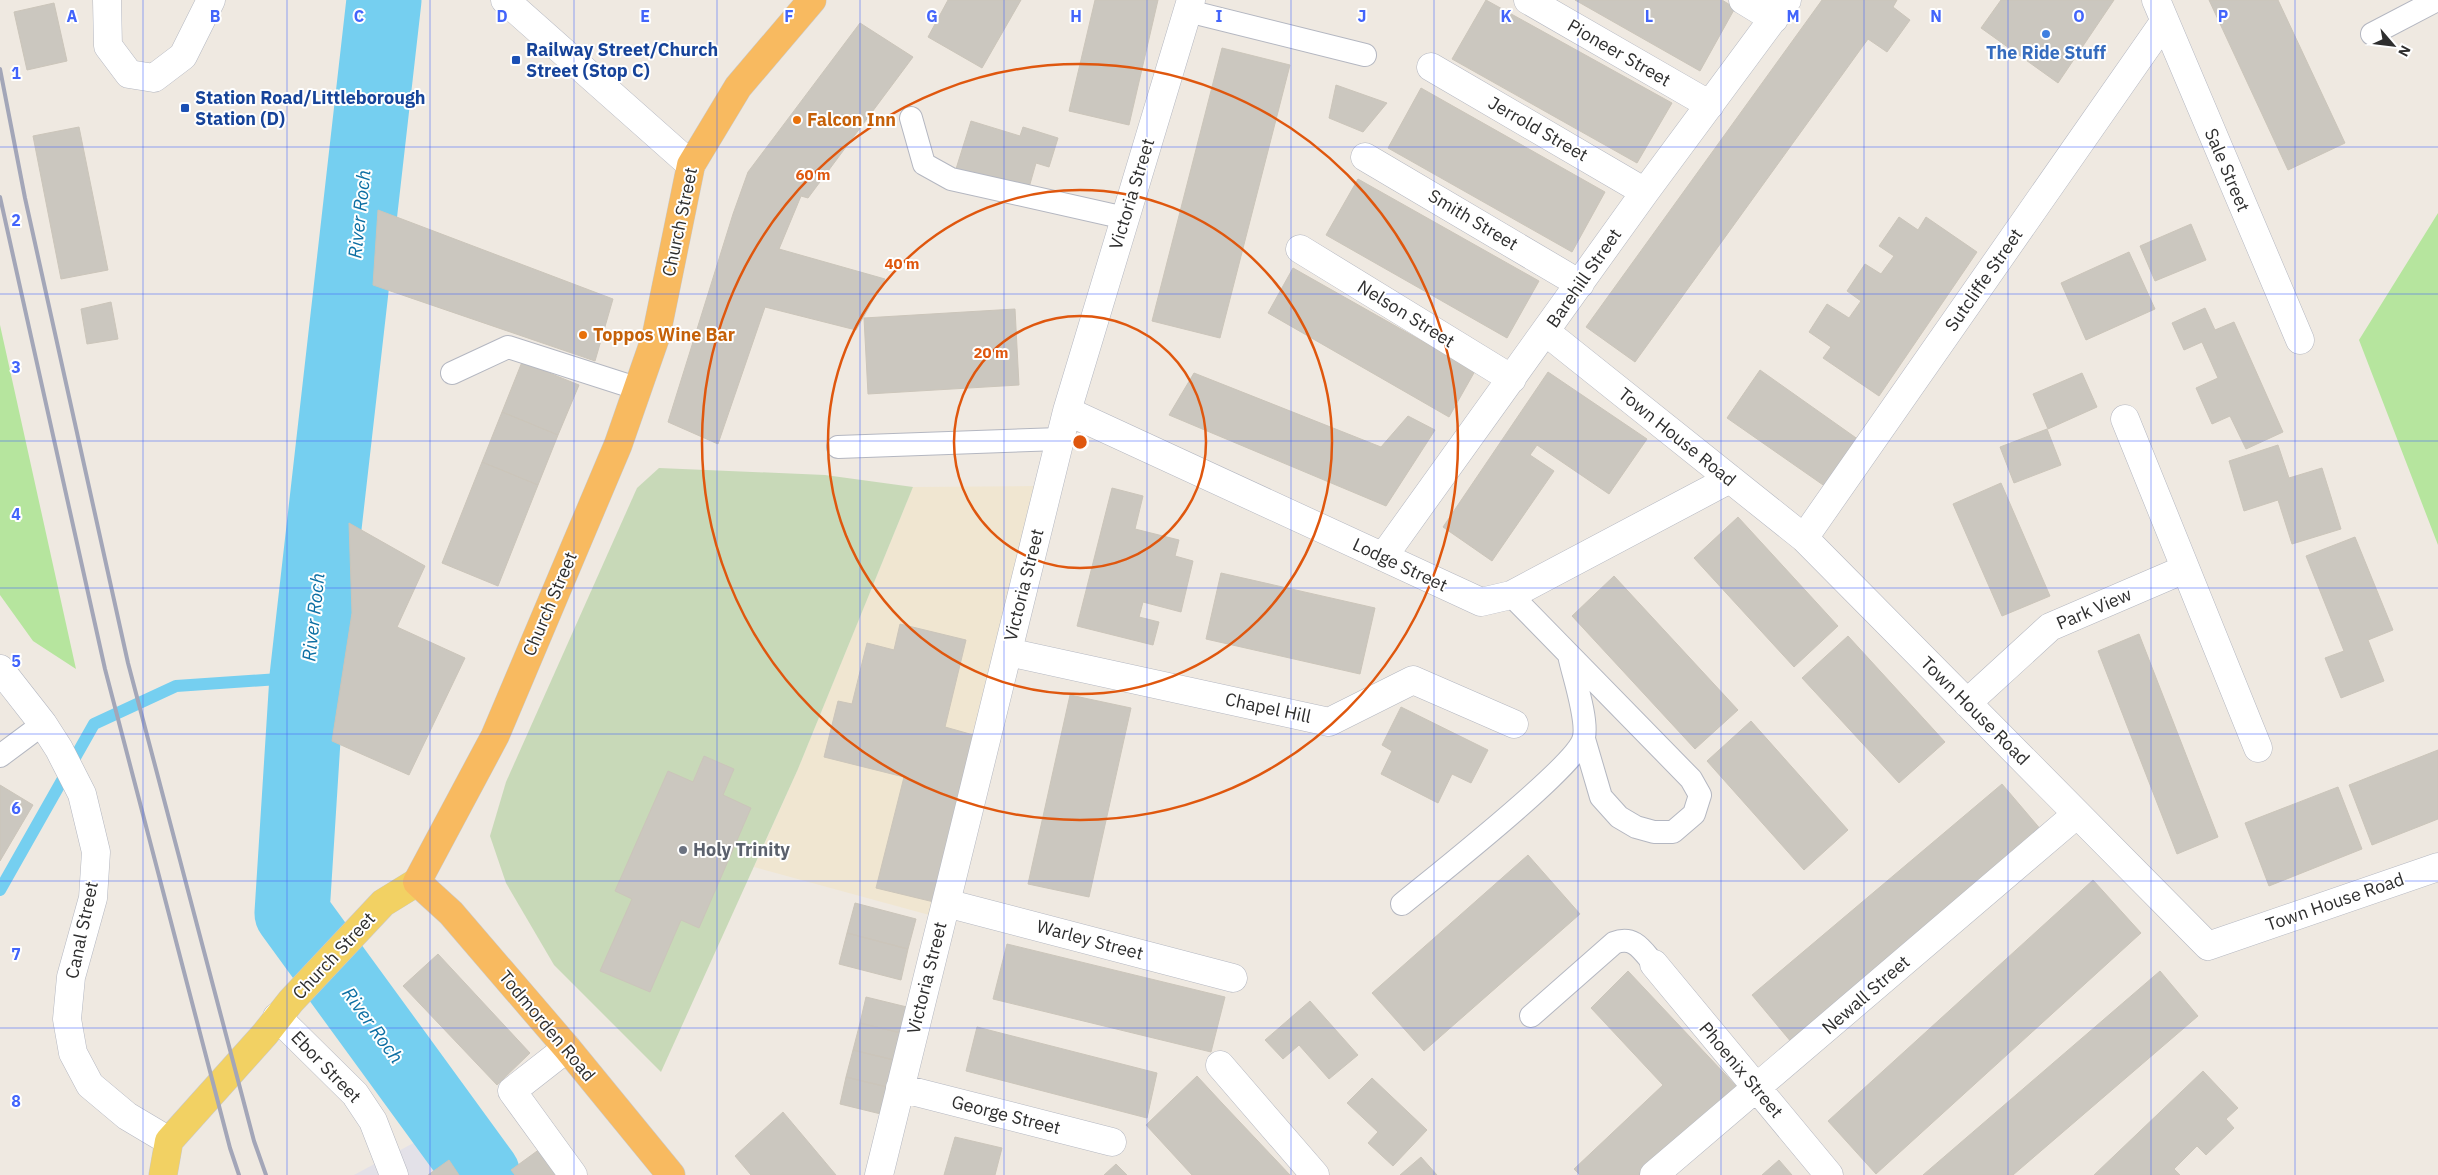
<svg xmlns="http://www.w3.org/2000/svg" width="2438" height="1175" font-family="'IBM Plex Sans',sans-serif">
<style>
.industrial{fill:#e3e1e8}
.education{fill:#f0e6d1}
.green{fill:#b6e59e}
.cemetery{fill:#c8d9b8}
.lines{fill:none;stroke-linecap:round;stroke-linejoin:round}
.stream{stroke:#75cff0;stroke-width:12}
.river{stroke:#75cff0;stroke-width:75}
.building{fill:#cbc7bf;stroke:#cbc5ba}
.service-casing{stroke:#b4b7c1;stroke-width:24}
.minor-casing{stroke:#b4b7c1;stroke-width:29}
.secondary-casing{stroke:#b4b7c1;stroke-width:29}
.primary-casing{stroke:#c9c9c9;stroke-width:29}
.trunk-casing{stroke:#c9c9c9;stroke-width:29}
.service{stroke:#fff;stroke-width:22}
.minor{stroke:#fff;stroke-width:28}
.secondary{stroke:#fff;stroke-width:28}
.primary{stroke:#f2d163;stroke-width:28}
.trunk{stroke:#f8ba60;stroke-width:28}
.rail{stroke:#a3a6b8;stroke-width:4}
.grid{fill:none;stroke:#4264fb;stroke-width:1;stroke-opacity:0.55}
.ring{fill:none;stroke:#df570e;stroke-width:2.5}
.shop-dot{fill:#3f7fe0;stroke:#fff;stroke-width:2}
.transit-dot{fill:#1a4fb4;stroke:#fff;stroke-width:2}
.food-dot{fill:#e8710a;stroke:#fff;stroke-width:2}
.worship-dot{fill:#6b7280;stroke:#fff;stroke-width:2}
.labels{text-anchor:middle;stroke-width:4;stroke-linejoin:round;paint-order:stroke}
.transit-label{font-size:18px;font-weight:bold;fill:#164399;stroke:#fff;text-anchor:start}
.street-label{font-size:18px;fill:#2e2e2e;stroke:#fff}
.shop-label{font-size:18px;font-weight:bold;fill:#366cbe;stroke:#fff}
.food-label{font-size:18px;font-weight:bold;fill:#c56008;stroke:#fff;text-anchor:start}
.worship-label{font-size:18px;font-weight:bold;fill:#5b616d;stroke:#fff;text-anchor:start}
.water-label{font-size:19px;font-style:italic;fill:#0d6fa3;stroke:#fff}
.grid-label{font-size:16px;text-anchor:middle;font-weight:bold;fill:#4264fb;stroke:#fff;stroke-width:4;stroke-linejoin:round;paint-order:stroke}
.centre{fill:#df570e;stroke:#fff;stroke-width:2.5}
.ring-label{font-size:15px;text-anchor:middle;font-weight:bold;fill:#df570e;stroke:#fff;stroke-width:4;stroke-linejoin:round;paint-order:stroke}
</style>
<rect width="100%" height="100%" fill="#efe9e1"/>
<path class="industrial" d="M434,1132l29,43h-109z"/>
<path class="education" d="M1037,486l-104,430 -179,-49 44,-98 115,-282z"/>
<path class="green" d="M2438,213v332l-79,-205z
M0,325l76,344 -43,-28 -33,-46z"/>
<path class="cemetery" d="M659,468l166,7 88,12 -115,282 -137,303 -107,-107 -48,-82 -16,-47 16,-54 131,-294z"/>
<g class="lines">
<path class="stream" d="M0,890l94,-166 82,-38 131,-9"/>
<path class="river" d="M384,0l-77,677 -15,236 191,262"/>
</g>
<path class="building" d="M948,0h73l-39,68 -54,-31z
M1095,0h63l-29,125 -60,-14z
M1486,0l186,103 -35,60 -185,-104z
M1575,0h147l13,8 -35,63z
M1822,0h75l-4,7 17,13 -23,32 -19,-13 -233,323 -49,-35z
M2001,0h113l-56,83 -77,-55z
M2209,0h69l67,143 -57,27z
M54,3l13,58 -40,9 -13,-58z
M860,23l53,34 -105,141 -7,-2 -22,53 106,30 -29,51 -91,-23 -47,137 -50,-22 65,-208 15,-42z
M1222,48l68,17 -70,273 -68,-17z
M1336,85l51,18 -24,29 -34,-14z
M1421,88l184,104 -33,60 -184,-104z
M971,121l49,15 3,-9 35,11 -9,29 -13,-4 -8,28 -72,-22z
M79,127l29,143 -47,9 -28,-143z
M1358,179l181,102 -32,57 -181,-103z
M378,210l235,89 -18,62 -222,-76z
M1899,217l19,13 8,-13 51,35 -98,144 -56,-38 8,-11 -22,-15 18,-28 22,14 12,-17 -14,-10 18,-27 16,10 13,-18 -15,-10z
M2191,224l15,36 -51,21 -15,-35z
M2129,252l26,57 -69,31 -25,-57z
M1293,268l182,103 -26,46 -181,-104z
M111,302l7,37 -31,5 -6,-35z
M2205,308l10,22 19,-8 49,110 -37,17 -16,-33 -18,8 -16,-36 22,-10 -16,-36 -18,8 -12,-27z
M1015,309l4,76 -151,9 -4,-76z
M522,362l57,23 -21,50 -56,-23z
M1760,370l99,70 -33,47 -99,-69z
M1548,372l99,67 -38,55 -72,-49 -7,10 24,16 -62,90 -49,-34z
M1194,373l187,74 27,-31 27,14 -49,76 -217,-91z
M2082,373l15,34 -49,22 -15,-35z
M502,412l56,23 -20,50 -56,-23z
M2047,429l14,36 -47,18 -14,-36z
M2278,445l11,33 33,-10 19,61 -49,15 -14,-44 -34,11 -15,-50z
M482,462l56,23 -40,101 -56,-23z
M2001,483l49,113 -48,20 -49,-112z
M1112,488l31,8 -8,33 44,11 -4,16 18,5 -12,51 -38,-10 -4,15 20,5 -6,23 -76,-19z
M1738,517l100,109 -44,41 -100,-109z
M349,523l76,43 -28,61 68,31 -56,117 -77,-34 20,-128z
M2355,537l38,93 -25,10 16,41 -43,17 -16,-40 19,-7 -38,-95z
M1221,573l154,35 -15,66 -154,-35z
M1614,576l124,134 -43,39 -123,-133z
M900,624l66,16 -21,87 32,9 -43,166 -58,-14 28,-111 -80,-20 14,-56 14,3 15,-61 27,7z
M2139,634l79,203 -41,17 -79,-203z
M1848,636l97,106 -46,41 -97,-105z
M1070,695l61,13 -42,189 -61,-13z
M1401,707l87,43 -17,33 -19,-9 -14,29 -57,-29 11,-23 -10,-6z
M1751,721l97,109 -44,40 -97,-109z
M2438,750v69l-66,26 -23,-60z
M704,756l30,13 -11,26 28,13 -52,120 -18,-8 -31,72 -50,-21 32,-72 -17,-8 53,-120 25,11z
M2002,784l40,47 -250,212 -40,-48z
M0,785l33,20 -33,56z
M2338,787l24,62 -93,37 -24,-63z
M1528,855l52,59 -156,137 -52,-58z
M2093,880l48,53 -265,241 -48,-53z
M855,903l61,16 -8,30 -61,-16z
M847,933l61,16 -7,31 -62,-16z
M1007,944l218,53 -14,55 -218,-53z
M438,954l92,99 -33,32 -94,-99z
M1628,971l111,118 -91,86h-68l-6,-6 89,-84 -72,-77z
M2160,971l38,45 -185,159h-90z
M866,997l49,12 -6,26 -49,-12z
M1310,1001l48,54 -29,24 -30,-34 -16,14 -18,-19z
M860,1023l49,12 -7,27 -49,-12z
M977,1027l180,46 -10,45 -181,-47z
M853,1050l49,12 -7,27 -49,-12z
M2203,1071l35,37 -12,11 8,9 -28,27 -9,-9 -23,23 6,6h-86z
M1197,1076l25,27 68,72h-98l-46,-50z
M846,1077l49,12 -6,27 -49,-12z
M1372,1078l55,52 -34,36 -25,-23 10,-11 -31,-29z
M783,1112l53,63h-85l-16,-19z
M955,1137l47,11 -7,27h-51z
M544,1146l21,29h-50l-4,-5z
M1421,1157l16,18h-37z
M449,1160l10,15h-31z
M1779,1160l13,15h-30z
M1116,1164l11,11h-23z"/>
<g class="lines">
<defs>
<path id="service" d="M1188,11l177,44
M2372,34l65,-34
M911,118l13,46 27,15 174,39
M452,373l56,-26 131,42
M838,447l222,-8
M1511,595l180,184 9,16 -6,19 -21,18h-19l-18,-5 -17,-10 -18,-20 -17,-58
M0,756l43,-32
M1402,904c29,-24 177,-140 182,-167 4,-19 -11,-62 -15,-82
M1531,1016l83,-73c20,-8 28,7 40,21"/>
<path id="minor" d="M107,0l1,46 21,28 25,4 29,-22 28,-56
M505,0l186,165
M1528,0l182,105
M1743,0l31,19
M2156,0l144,340
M1431,67l214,125
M1365,157l215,127
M1300,249l212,130
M1546,332l258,206 404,408 230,-79
M1067,411l414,191 30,-7 219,-116
M2125,419l133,329
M1804,538l360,-516
M1383,557l262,-365 142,-192
M1008,652l321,70 84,-42 101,44
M1967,703l83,-76 135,-58
M946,903l287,75
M1654,964l175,211
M277,1017l78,77 18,27 21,54
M567,1048l-55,43 61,84
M1220,1065l95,110
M900,1088l212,54
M879,1175l188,-764 124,-411
M1654,1175l423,-361"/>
<path id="secondary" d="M0,669l43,55 16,25 23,45 14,58 -3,46 -22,79 -4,42 6,34 17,32 37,31 42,25"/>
<path id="primary" d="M163,1175l6,-34 96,-107 26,-33 92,-98 34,-21"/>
<path id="trunk" d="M671,1175l-104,-127 -116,-135 -34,-31 78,-146 123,-291 38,-109 35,-171 47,-78 74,-87"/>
</defs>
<use href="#service" class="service-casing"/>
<use href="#minor" class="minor-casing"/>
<use href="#secondary" class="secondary-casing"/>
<use href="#primary" class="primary-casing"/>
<use href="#trunk" class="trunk-casing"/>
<use href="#service" class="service"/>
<use href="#minor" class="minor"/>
<use href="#secondary" class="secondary"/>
<use href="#primary" class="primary"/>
<use href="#trunk" class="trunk"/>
<path class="rail" d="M0,69l25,129 103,465 126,478 12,34
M0,197l105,472 125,479 9,27"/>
</g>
<path class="grid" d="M143,0v1175M287,0v1175M430,0v1175M574,0v1175M717,0v1175M860,0v1175M1004,0v1175M1147,0v1175M1291,0v1175M1434,0v1175M1578,0v1175M1721,0v1175M1864,0v1175M2008,0v1175M2151,0v1175M2295,0v1175M0,147h2438M0,294h2438M0,441h2438M0,588h2438M0,734h2438M0,881h2438M0,1028h2438"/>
<g class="ring">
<circle cx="1080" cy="442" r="126"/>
<circle cx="1080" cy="442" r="252"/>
<circle cx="1080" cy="442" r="378"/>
</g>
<circle class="shop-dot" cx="2046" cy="34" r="5"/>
<g class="transit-dot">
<rect x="511" y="55" width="10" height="10" rx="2.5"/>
<rect x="180" y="103" width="10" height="10" rx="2.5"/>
</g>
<g class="food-dot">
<circle cx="797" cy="120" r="5"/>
<circle cx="583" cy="335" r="5"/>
</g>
<circle class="worship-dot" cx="683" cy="850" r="5"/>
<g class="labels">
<g class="transit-label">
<text x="526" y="56">Railway Street/Church<tspan x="526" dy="21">Street (Stop C)</tspan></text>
<text x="195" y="104">Station Road/Littleborough<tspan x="195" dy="21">Station (D)</tspan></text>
</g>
<g class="street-label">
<text transform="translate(1619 53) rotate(30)" y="6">Pioneer Street</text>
<text transform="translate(1538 129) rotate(30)" y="6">Jerrold Street</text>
<text transform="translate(2227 170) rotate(67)" y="6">Sale Street</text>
<text transform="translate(1132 194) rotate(-73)" y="6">Victoria Street</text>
<text transform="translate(1473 220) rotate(31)" y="6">Smith Street</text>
<text transform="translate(680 222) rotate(-78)" y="6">Church Street</text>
<text transform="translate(1584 278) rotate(-55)" y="6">Barehill Street</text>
<text transform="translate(1984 280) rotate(-55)" y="6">Sutcliffe Street</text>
<text transform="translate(1406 314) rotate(32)" y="6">Nelson Street</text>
<text transform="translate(1677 437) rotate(39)" y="6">Town House Road</text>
<text transform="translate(1400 565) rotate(25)" y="6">Lodge Street</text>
<text transform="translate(1024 585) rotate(-76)" y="6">Victoria Street</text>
<text transform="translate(550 604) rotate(-67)" y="6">Church Street</text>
<text transform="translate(2094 609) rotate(-23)" y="6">Park View</text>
<text transform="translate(1268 708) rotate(12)" y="6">Chapel Hill</text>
<text transform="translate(1975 711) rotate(45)" y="6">Town House Road</text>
<text transform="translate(2335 902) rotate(-19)" y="6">Town House Road</text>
<text transform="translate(82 930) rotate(-78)" y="6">Canal Street</text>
<text transform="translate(1090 940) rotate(15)" y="6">Warley Street</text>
<text transform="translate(334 956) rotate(-47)" y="6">Church Street</text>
<text transform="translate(927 978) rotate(-76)" y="6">Victoria Street</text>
<text transform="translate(1866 995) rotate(-41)" y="6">Newall Street</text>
<text transform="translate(547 1026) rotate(50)" y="6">Todmorden Road</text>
<text transform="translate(326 1067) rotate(46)" y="6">Ebor Street</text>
<text transform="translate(1741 1070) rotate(50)" y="6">Phoenix Street</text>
<text transform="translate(1006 1115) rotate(14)" y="6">George Street</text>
</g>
<g class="shop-label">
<text x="2046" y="59">The Ride Stuff</text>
</g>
<g class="food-label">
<text x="807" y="126">Falcon Inn</text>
<text x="593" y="341">Toppos Wine Bar</text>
</g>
<g class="worship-label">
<text x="693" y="856">Holy Trinity</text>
</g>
<g class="water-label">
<text transform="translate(359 214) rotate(-84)" y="7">River Roch</text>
<text transform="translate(313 617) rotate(-84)" y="7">River Roch</text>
<text transform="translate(373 1025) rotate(54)" y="7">River Roch</text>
</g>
</g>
<g class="grid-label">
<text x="72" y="22">A</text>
<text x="215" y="22">B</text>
<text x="359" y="22">C</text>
<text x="502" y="22">D</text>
<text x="645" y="22">E</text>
<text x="789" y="22">F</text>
<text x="932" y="22">G</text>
<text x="1076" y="22">H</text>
<text x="1219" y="22">I</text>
<text x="1362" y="22">J</text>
<text x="1506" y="22">K</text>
<text x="1649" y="22">L</text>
<text x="1793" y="22">M</text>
<text x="1936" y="22">N</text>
<text x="2079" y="22">O</text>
<text x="2223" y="22">P</text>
<text x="16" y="79">1</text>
<text x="16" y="226">2</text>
<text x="16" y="373">3</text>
<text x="16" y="520">4</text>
<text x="16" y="667">5</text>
<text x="16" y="814">6</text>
<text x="16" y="960">7</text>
<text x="16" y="1107">8</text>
</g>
<circle cx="1080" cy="442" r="8" class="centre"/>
<g class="ring-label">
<text x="813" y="180">60 m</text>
<text x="902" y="269">40 m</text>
<text x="991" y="358">20 m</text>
</g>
<g transform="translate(2393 45) rotate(118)" stroke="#ffffff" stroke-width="4" paint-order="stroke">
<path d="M0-4L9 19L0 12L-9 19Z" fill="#2e2e2e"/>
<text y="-8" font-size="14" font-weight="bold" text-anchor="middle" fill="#2e2e2e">N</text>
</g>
</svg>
